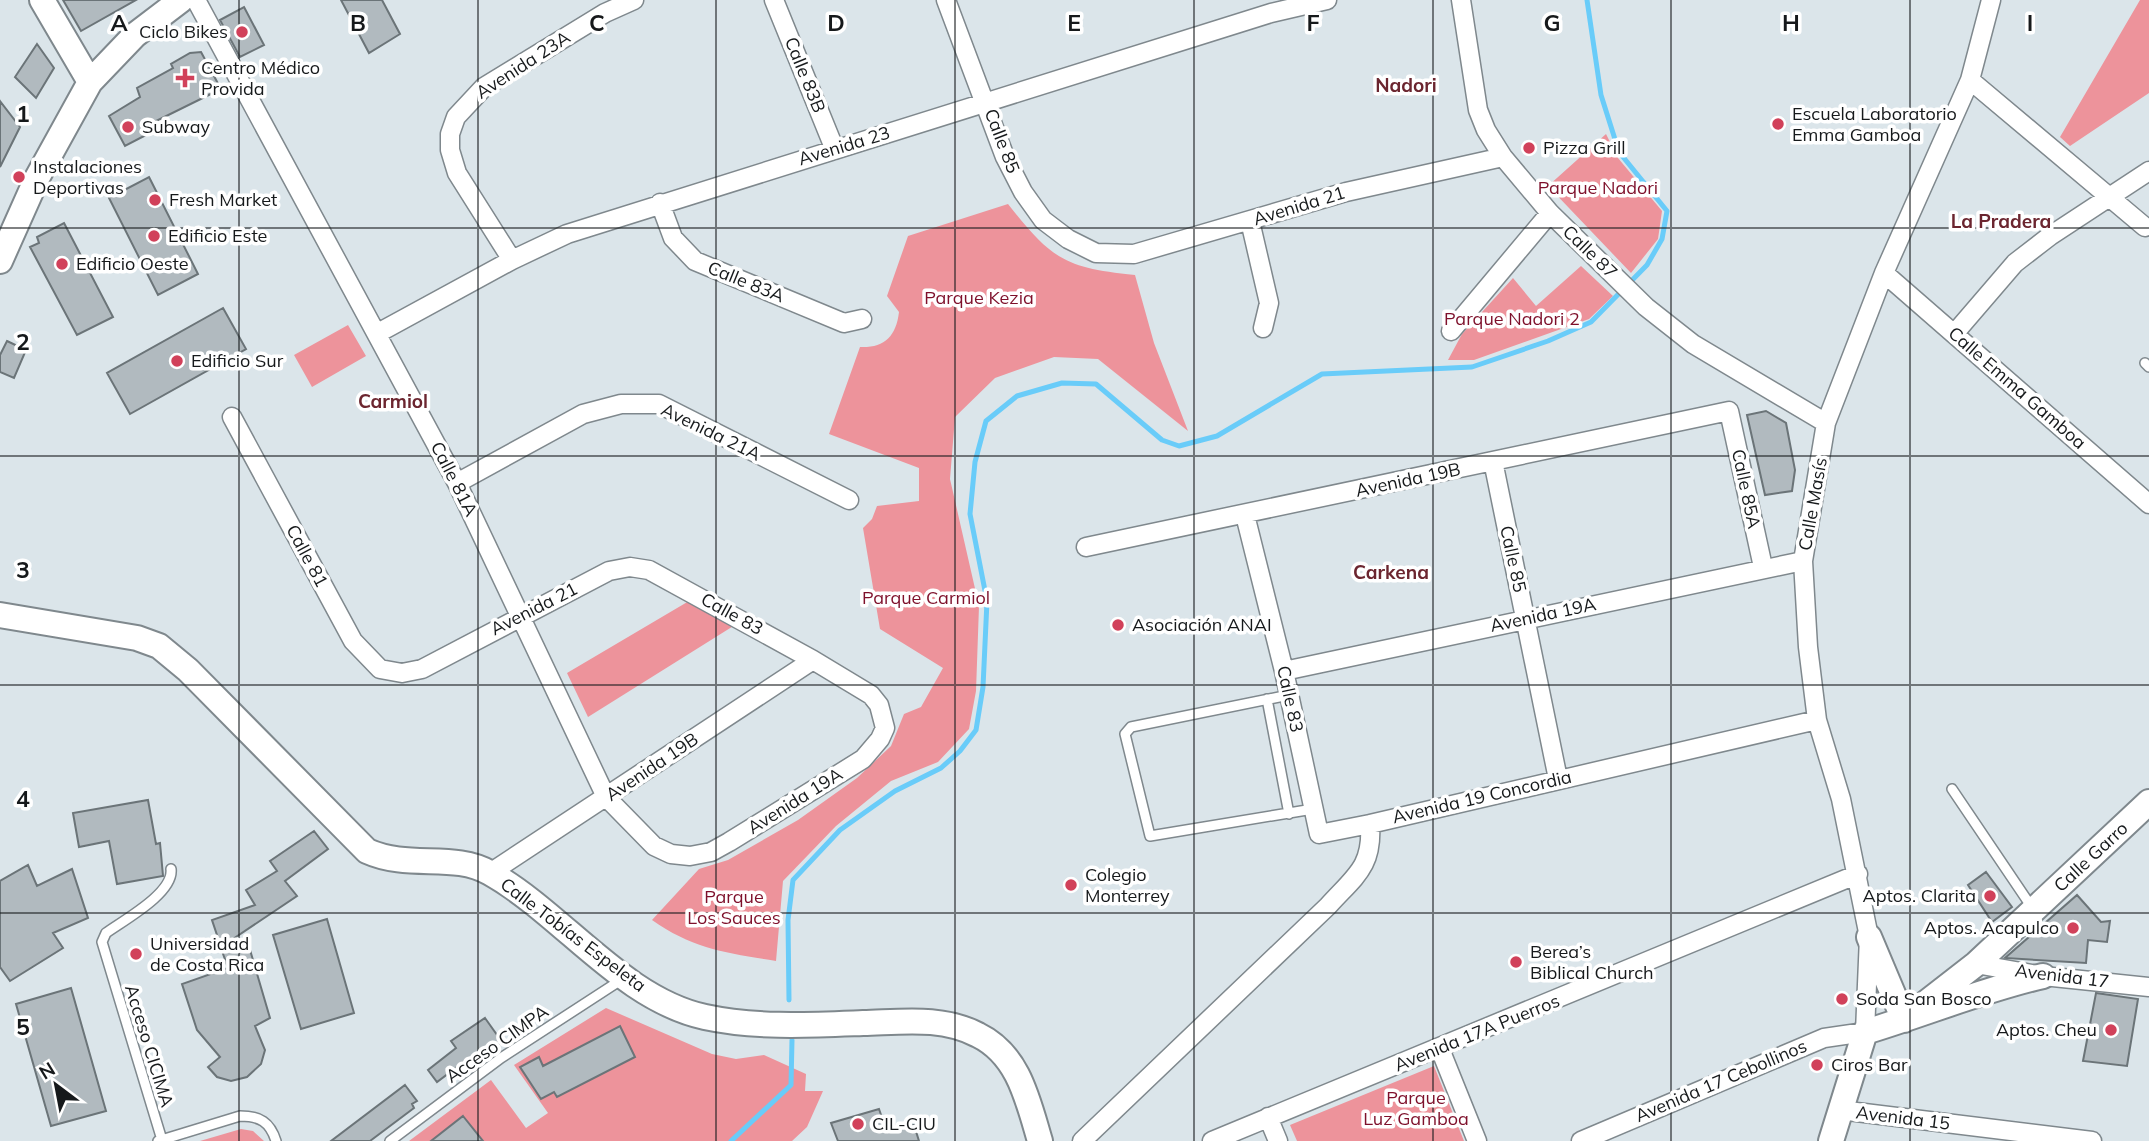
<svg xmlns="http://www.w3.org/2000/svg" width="2149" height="1141" font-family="Mulish,sans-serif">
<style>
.green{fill:#ed939b}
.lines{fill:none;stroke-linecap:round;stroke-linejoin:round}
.stream{stroke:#69ccf9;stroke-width:5}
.building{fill:#b1babf;stroke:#6b7478;stroke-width:2}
.lane-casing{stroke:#7f888d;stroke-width:12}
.street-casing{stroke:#7f888d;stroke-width:21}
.secondary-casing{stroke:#7f888d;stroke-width:28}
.lane{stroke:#fff;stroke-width:9}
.street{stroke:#fff;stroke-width:18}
.secondary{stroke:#fff;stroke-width:24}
.grid{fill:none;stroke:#16191b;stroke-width:2;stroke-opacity:0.55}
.poi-dot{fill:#d1415a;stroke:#fff;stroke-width:2.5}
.labels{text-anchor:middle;stroke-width:7;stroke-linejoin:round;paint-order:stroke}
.poi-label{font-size:18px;fill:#16191b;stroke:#fff;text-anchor:start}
.street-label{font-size:18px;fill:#16191b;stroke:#fff}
.park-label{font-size:18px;fill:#7e102b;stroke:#fff}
.neighbourhood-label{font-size:19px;font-weight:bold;fill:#6b252f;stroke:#fff}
.grid-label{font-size:23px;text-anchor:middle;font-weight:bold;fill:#16191b;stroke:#fff;stroke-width:7;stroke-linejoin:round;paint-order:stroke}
</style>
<rect width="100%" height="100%" fill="#dbe5ea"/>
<path class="green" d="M2140,0h9v93l-79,53 -10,-9z
M1606,134l12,24 44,53 -4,28 -27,34 -83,-87z
M1008,204c43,55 57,64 127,71l19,68 34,88 -90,-72 -44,-2 -59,21 -40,39 -5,62 29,127 -3,85 -7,38 -31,33 -47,19 -55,45 -53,55 -7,80c-49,-8 -83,-12 -124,-41l47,-51 29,-9 70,-40 59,-42 34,-32 13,-32 17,-7 22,-39 -63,-39 -17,-101 9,-9 5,-13 42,-5v-33l-90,-34 31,-87c24,1 36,-10 39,-35l-12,-16 21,-60z
M1581,266l32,30 -24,23 -115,41h-26l14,-26 51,-56 23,28z
M348,325l18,31 -54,31 -18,-32z
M689,601l46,24 -147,92 -21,-44z
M606,1008l106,46 24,5 28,-4 42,19 -1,17h18l-16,36 -15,14h-383l82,-61 35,48 22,-15 -34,-48z
M1434,1066l30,75h-167l-7,-16z
M241,1129l12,2 11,10h-64z"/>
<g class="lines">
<path class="stream" d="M789,1000l-1,-80 5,-40 47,-50 55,-39 46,-23 19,-17 16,-21 7,-43 4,-86 -17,-87 5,-52 11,-41 31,-25 45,-13 34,1 66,56 17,6 38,-10 105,-62 150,-7 76,-26 43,-19 56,-57 15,-26 5,-28 -48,-59 -18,-57 -14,-95
M731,1141l60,-56 1,-45"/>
</g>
<path class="building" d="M63,0h73l-55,31z
M341,0h41l18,34 -31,19z
M244,7l20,38 -24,12 -20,-37z
M37,44l17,24 -18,30 -21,-21z
M201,52l20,37 -79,39 4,7 -21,11 -16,-30 31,-19 -3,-9 36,-20 -2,-4 19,-11z
M0,101l20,26 -20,40z
M149,177l49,97 -40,21 -49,-97z
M64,223l49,94 -36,18 -47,-88 9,-4 -2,-6z
M223,308l23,41 -116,65 -23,-41z
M7,341l19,9 -12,28 -14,-6v-17z
M1766,411l20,12 9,47 -3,21 -27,4 -18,-80z
M148,800l8,44 4,-1 3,33 -46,8 -8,-43 -30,6 -6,-34z
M314,831l14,18 -43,32 12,15 -76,51 -9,-27 43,-15 -9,-15 31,-19 -7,-10z
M28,865l9,21 35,-17 16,49 -35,15 10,15 -53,33 -10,-14v-86z
M1986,872l26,35 -20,15 -24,-37z
M2077,895l24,27 9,-1 -3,21 -19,-2 -2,23 -81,-5z
M327,919l27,94 -53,16 -28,-94z
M248,943l22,75 -15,8 10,24 -4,14 -14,13 -16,4 -14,-4 -9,-10 12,-10 -23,-27 -15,-46 46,-16 -6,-17z
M71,988l35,123 -55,15 -35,-122z
M2096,993l42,6 -11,67 -44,-5z
M485,1018l17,24 -34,23 -3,-4 -28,21 -9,-12 28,-22 -5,-7z
M620,1026l15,31 -78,40 -3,-5 -13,7 -21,-32 19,-10 4,9z
M405,1085l12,16 -5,3 2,4 -44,33h-39z
M879,1109l8,23 27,-7 5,16h-81l-7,-18z
M463,1116l20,25h-52z"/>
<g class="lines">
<defs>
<path id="lane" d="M2145,363l4,4
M1289,695l-158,32 -6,7 25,102 163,-27
M1267,699l22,115
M1952,789l81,120
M162,1140l-60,-198 4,-9c18,-13 68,-40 65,-64
M158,1141l82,-25c20,0 30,6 36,25
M390,1141l111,-83 120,-78"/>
<path id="street" d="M196,0l261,483 149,314 48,49 17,8 19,2 21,-4 18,-10 134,-83 17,-20 5,-11 -6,-23 -8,-10 -58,-35 -164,-90 -19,-3 -21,4 -187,98 -20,4 -22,-4 -27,-28 -121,-224
M774,0l61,150
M946,0l59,157 18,35 20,28 25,19 28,14 38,1 212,-62 157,-35
M1461,0l17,110 8,20 17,27 47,56 96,94 47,37 133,79
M1970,80l175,147
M660,203l13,35 22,23 149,62 18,-4
M1250,221l19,82 -6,25
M512,260l-55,-87 -7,-23v-16l6,-17 28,-30 121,-74 29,-13
M1884,273l265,231
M1451,331l99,-118
M378,333l134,-73 55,-26 704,-221 56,-13
M1954,334l61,-71 35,-27 99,-65
M1493,461l65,318
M457,483l126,-69 38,-10h38l190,96
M1245,515l39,156 35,163 51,-10
M1086,547l643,-136 34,156
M1284,671l519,-110
M490,873l323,-213
M1976,964l67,12 106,11
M1440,1049l37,92
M1840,1110l252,31
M1268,1117l10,24
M1082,1141l246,-235c27,-30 45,-39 42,-82l447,-104
M1212,1141l646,-267
M1581,1141l243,-103 41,-6 4,-95 -28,-138 -24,-79 -9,-73 -5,-86 23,-138 58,-150 86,-193 21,-80"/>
<path id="secondary" d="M42,0l48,82
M0,261l37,-83 53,-96 45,-47 46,-35
M0,615l137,23 22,8 29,24 179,181c42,19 87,1 123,22 73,41 132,126 215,144 51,11 106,8 158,6 39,-1 79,-7 115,12 41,20 50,66 62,106
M1869,937l35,83
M1904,1020l72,-56 173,-162
M1831,1141l34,-109c60,-18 117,-42 178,-56"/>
</defs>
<use href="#lane" class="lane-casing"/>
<use href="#street" class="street-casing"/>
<use href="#secondary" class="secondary-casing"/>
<use href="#lane" class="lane"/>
<use href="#street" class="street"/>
<use href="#secondary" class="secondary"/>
</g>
<path class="grid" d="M239,0v1141M478,0v1141M716,0v1141M955,0v1141M1194,0v1141M1433,0v1141M1671,0v1141M1910,0v1141M0,228h2149M0,456h2149M0,685h2149M0,913h2149"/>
<g class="poi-dot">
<circle cx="242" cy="32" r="7"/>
<path d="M181.5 67.5h7v7h7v7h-7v7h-7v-7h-7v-7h7z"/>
<circle cx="1778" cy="124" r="7"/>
<circle cx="128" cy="127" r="7"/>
<circle cx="1529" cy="148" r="7"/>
<circle cx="19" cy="177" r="7"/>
<circle cx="155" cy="200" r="7"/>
<circle cx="154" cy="236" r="7"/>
<circle cx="62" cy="264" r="7"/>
<circle cx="177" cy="361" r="7"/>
<circle cx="1118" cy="625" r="7"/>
<circle cx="1071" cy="885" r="7"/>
<circle cx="1990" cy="896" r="7"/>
<circle cx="2073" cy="928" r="7"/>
<circle cx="136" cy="954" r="7"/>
<circle cx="1516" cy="962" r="7"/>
<circle cx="1842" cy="999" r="7"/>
<circle cx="2111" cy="1030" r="7"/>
<circle cx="1817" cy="1065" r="7"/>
<circle cx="858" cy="1124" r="7"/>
</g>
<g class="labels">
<g class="poi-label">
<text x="228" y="38" text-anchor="end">Ciclo Bikes</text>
<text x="201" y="74">Centro Médico<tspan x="201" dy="21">Provida</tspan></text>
<text x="1792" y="120">Escuela Laboratorio<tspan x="1792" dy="21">Emma Gamboa</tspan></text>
<text x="142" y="133">Subway</text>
<text x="1543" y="154">Pizza Grill</text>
<text x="33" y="173">Instalaciones<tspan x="33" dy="21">Deportivas</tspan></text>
<text x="169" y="206">Fresh Market</text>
<text x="168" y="242">Edificio Este</text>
<text x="76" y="270">Edificio Oeste</text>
<text x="191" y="367">Edificio Sur</text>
<text x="1132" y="631">Asociación ANAI</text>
<text x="1085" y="881">Colegio<tspan x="1085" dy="21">Monterrey</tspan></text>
<text x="1976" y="902" text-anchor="end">Aptos. Clarita</text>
<text x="2059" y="934" text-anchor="end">Aptos. Acapulco</text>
<text x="150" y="950">Universidad<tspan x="150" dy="21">de Costa Rica</tspan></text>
<text x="1530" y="958">Berea’s<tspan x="1530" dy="21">Biblical Church</tspan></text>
<text x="1856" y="1005">Soda San Bosco</text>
<text x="2097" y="1036" text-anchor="end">Aptos. Cheu</text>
<text x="1831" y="1071">Ciros Bar</text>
<text x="872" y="1130">CIL-CIU</text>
</g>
<g class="street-label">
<text transform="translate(523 65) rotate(-33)" y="6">Avenida 23A</text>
<text transform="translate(805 75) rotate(68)" y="6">Calle 83B</text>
<text transform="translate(1002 141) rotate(69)" y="6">Calle 85</text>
<text transform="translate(844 146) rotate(-17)" y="6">Avenida 23</text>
<text transform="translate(1299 206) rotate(-17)" y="6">Avenida 21</text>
<text transform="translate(1590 252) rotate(44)" y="6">Calle 87</text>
<text transform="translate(746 282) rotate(22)" y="6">Calle 83A</text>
<text transform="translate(2017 388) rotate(41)" y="6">Calle Emma Gamboa</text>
<text transform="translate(711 432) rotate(26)" y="6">Avenida 21A</text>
<text transform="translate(454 479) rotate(63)" y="6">Calle 81A</text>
<text transform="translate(1408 480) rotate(-12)" y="6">Avenida 19B</text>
<text transform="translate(1746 489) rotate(78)" y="6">Calle 85A</text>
<text transform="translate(1813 504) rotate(-80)" y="6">Calle Masís</text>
<text transform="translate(307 556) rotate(62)" y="6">Calle 81</text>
<text transform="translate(1513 559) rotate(78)" y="6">Calle 85</text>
<text transform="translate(534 609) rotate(-27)" y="6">Avenida 21</text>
<text transform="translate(732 614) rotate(29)" y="6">Calle 83</text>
<text transform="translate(1543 615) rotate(-12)" y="6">Avenida 19A</text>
<text transform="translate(1290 699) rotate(78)" y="6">Calle 83</text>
<text transform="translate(652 767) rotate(-34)" y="6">Avenida 19B</text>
<text transform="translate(1482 797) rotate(-13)" y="6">Avenida 19 Concordia</text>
<text transform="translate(795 801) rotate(-32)" y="6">Avenida 19A</text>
<text transform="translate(2091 857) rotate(-43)" y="6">Calle Garro</text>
<text transform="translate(573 935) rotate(37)" y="6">Calle Tobías Espeleta</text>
<text transform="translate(2062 976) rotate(7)" y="6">Avenida 17</text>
<text transform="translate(1477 1033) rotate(-22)" y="6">Avenida 17A Puerros</text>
<text transform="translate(497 1044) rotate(-35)" y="6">Acceso CIMPA</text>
<text transform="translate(149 1046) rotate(73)" y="6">Acceso CICIMA</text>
<text transform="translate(1721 1081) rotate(-23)" y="6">Avenida 17 Cebollinos</text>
<text transform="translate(1903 1118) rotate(7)" y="6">Avenida 15</text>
</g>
<g class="park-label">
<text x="1598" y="194">Parque Nadori</text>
<text x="979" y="304">Parque Kezia</text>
<text x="1512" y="325">Parque Nadori 2</text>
<text x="926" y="604">Parque Carmiol</text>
<text x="734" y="903">Parque<tspan x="734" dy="21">Los Sauces</tspan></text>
<text x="1416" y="1104">Parque<tspan x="1416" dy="21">Luz Gamboa</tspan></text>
</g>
<g class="neighbourhood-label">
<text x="1406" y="92">Nadori</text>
<text x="2001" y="228">La Pradera</text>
<text x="393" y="408">Carmiol</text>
<text x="1391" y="579">Carkena</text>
</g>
</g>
<g class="grid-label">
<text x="119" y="31">A</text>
<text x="358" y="31">B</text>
<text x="597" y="31">C</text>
<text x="836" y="31">D</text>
<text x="1074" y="31">E</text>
<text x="1313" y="31">F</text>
<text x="1552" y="31">G</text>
<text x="1791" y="31">H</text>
<text x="2030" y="31">I</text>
<text x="23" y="122">1</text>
<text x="23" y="350">2</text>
<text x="23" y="578">3</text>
<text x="23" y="807">4</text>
<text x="23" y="1035">5</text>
</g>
<g transform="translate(56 1085) rotate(328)" stroke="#ffffff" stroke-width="5" paint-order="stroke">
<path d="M0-5L12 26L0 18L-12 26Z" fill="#16191b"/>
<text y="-10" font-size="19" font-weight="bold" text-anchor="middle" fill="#16191b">N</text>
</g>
</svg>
